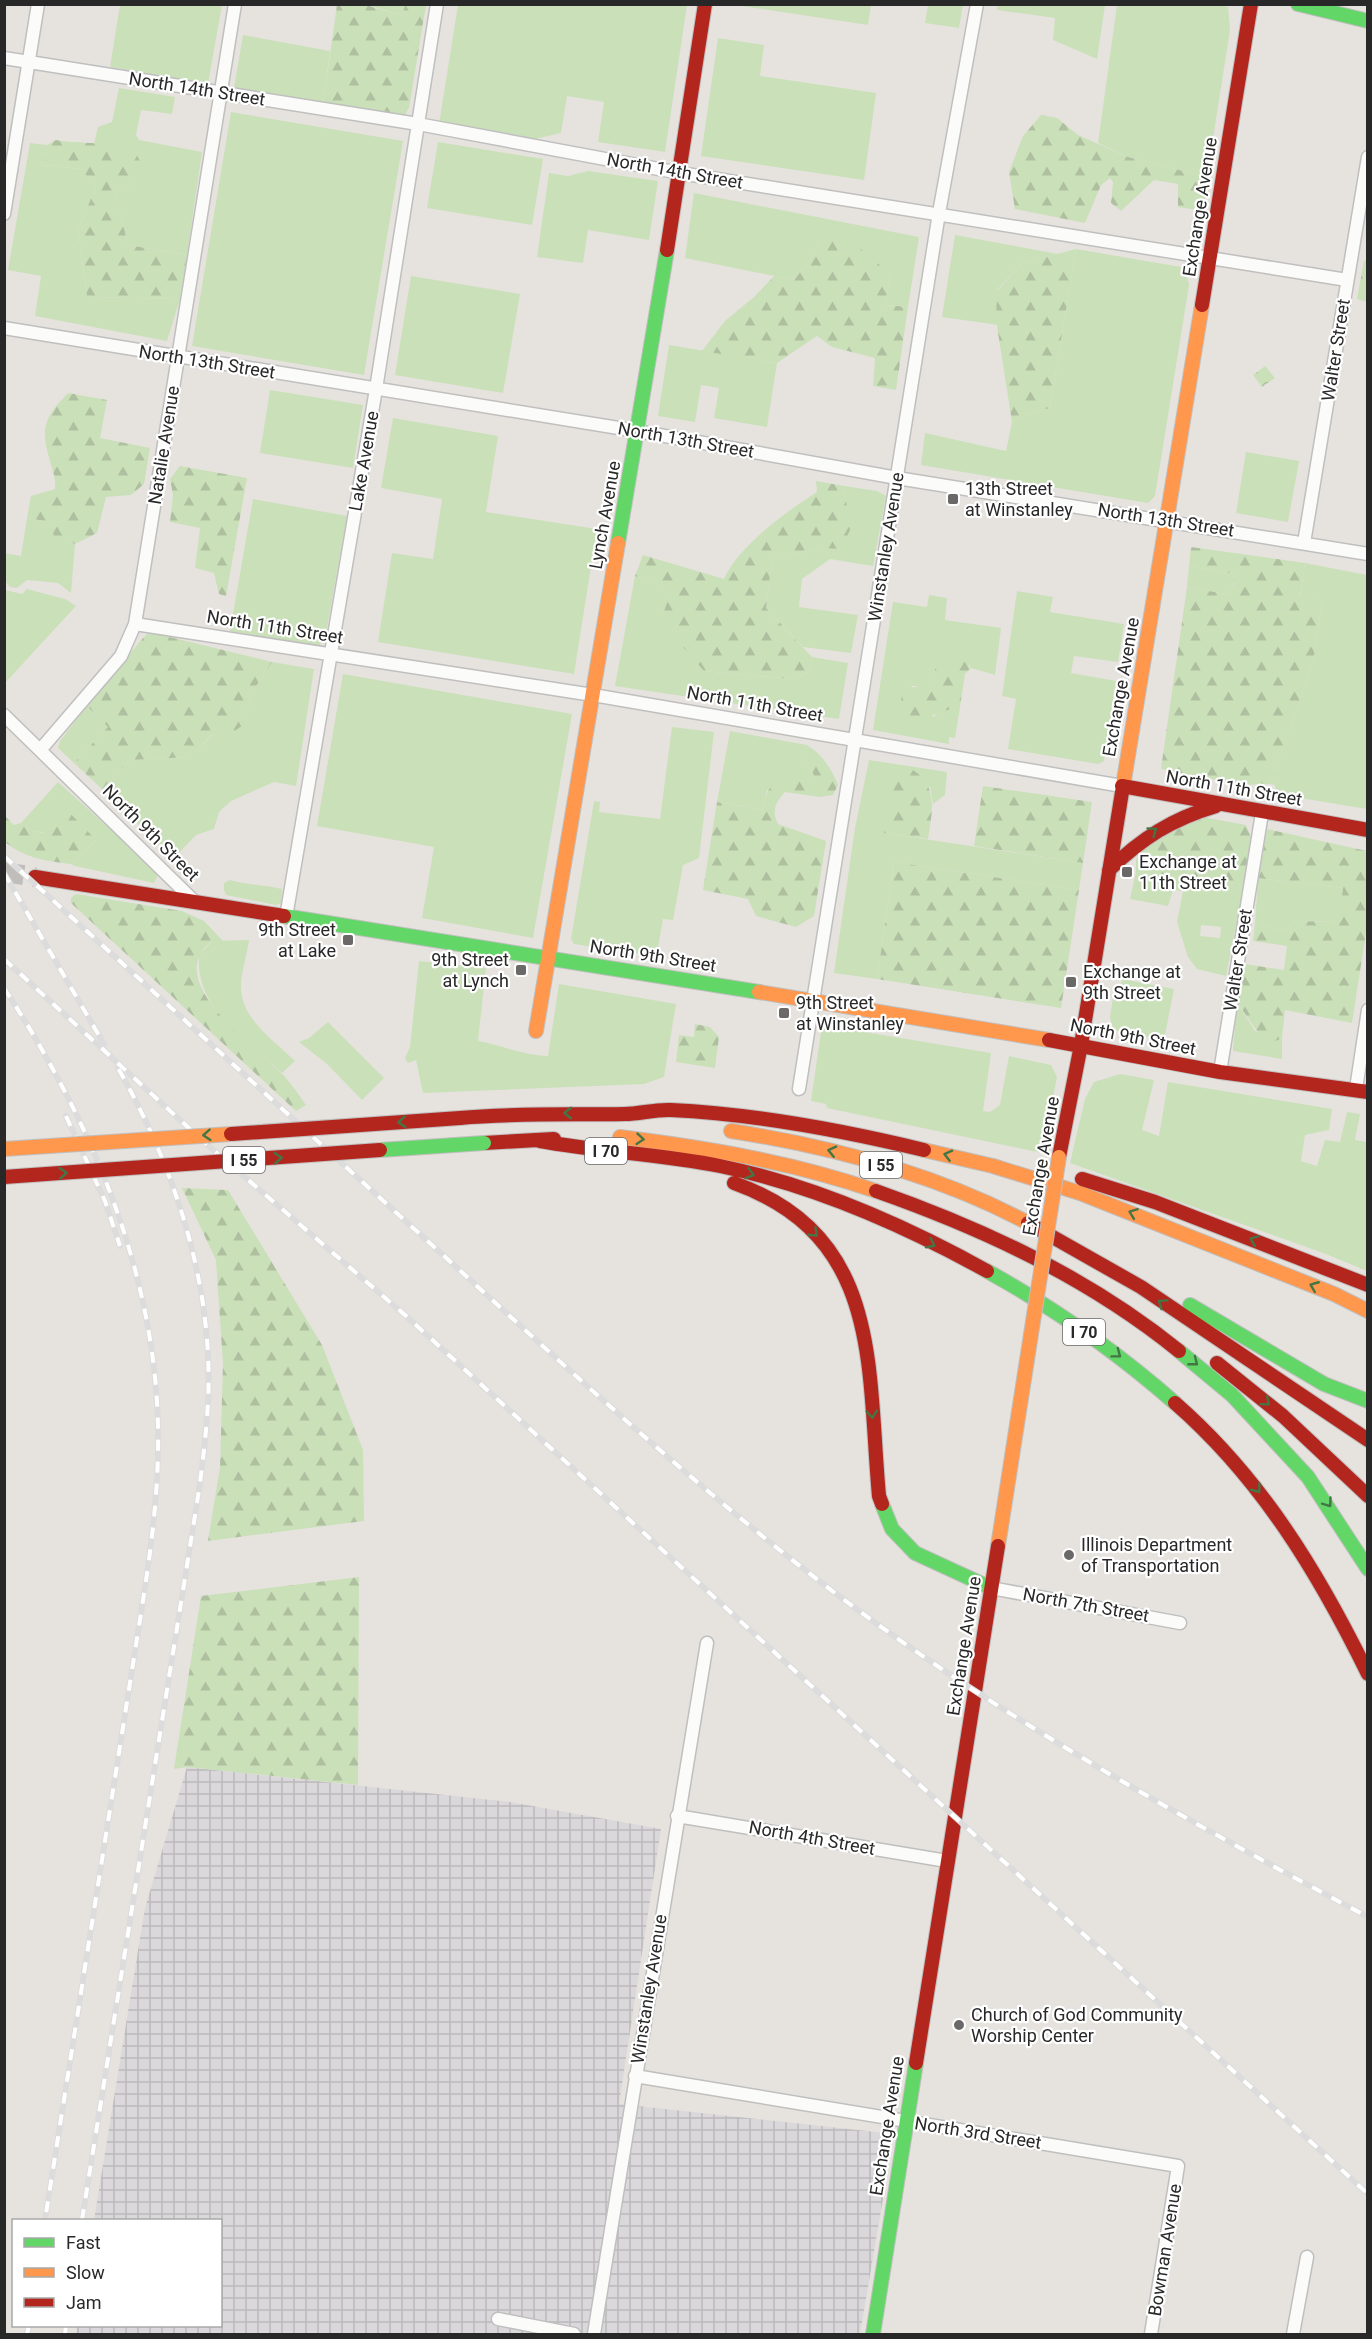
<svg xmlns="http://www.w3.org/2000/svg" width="1372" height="2339" font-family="Roboto,sans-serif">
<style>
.industrial{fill:url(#industrial-grid)}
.grass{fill:#cae0b9;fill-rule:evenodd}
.forest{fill:url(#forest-firs)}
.park{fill:url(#park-crowns)}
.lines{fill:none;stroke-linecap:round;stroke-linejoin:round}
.primary-tunnel{stroke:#c0beba;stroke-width:20;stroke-dasharray:20 10;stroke-linecap:butt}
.street-casing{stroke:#c0bfbf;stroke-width:15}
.fast-casing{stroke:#c0bfbf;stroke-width:16}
.slow-casing{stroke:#c0bfbf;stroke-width:16}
.jam-casing{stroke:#c0bfbf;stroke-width:16}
.street{stroke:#fbfbfa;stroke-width:12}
.fast{stroke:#63d668;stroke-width:14}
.slow{stroke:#ff974d;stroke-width:14}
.jam{stroke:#b3261e;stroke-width:14}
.rail-casing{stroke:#dddcdd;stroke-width:6}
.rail{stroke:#fff;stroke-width:4;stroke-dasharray:11;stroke-linecap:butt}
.fast-bridge-casing{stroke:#c0bfbf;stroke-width:16;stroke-linecap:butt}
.slow-bridge-casing{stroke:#c0bfbf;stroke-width:16;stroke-linecap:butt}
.jam-bridge-casing{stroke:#c0bfbf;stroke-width:16;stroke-linecap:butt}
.fast-bridge{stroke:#63d668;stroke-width:14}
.slow-bridge{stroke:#ff974d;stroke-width:14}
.jam-bridge{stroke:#b3261e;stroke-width:14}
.oneway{stroke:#437645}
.poi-dot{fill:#6a6968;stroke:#fff;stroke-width:2}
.labels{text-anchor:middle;stroke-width:4.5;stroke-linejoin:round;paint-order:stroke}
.shield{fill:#fff;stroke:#686868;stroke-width:1.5}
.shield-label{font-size:16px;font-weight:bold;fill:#282828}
.street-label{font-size:18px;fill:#282828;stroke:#fff}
.poi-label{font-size:18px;fill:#282828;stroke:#fff;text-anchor:start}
</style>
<defs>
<pattern id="industrial-grid" width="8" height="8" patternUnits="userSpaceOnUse" patternTransform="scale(1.5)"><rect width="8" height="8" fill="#dad8da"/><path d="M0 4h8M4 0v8" fill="none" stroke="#bbb9bb"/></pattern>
<pattern id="forest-firs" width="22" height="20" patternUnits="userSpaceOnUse" patternTransform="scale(1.5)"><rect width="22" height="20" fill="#cae0b9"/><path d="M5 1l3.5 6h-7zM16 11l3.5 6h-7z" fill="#aec09f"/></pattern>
<pattern id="park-crowns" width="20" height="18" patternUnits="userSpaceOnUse" patternTransform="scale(1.5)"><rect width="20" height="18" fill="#cae0b9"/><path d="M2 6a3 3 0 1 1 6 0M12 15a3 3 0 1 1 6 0" fill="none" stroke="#aec09f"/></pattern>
</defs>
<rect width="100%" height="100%" fill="#e6e3de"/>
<path class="industrial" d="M187,1767l323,35 151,27 -42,275 275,30 -34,200h-784l1,-8h143v-106h-126l51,-312z"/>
<path class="grass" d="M366,4l39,1 -3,11z
M998,4l107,1 -8,54 -44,-19 2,-22 -58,-8z
M1215,4l13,3 2,23 -23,147 -79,-20 -30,-14 19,-138z
M120,5h102l-14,79 -98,-17z
M458,5h229l-22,147 -67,-10 6,-40 -37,-6 -6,37 -26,6 -96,-15z
M735,5l136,-1v1l-3,20z
M928,5h35l-4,23 -34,-5z
M243,35l87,16 -7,53 -89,-16z
M718,38l46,7 -4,31 116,17 -12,87 -163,-24z
M119,88l56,9 -3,17 -31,-4 -5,25 3,5 63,12 -15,103 -59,-10 -13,-54 18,-8 -39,-39 4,-17 14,-5z
M231,112l172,29 -39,234 -172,-29z
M438,142l105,17 -11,66 -105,-17z
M30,143l17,2 -3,20 37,4 15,18 -18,42 9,68 93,2 -13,42 -132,-25 6,-40 -33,-6z
M588,171l70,10 -9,59 -61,-10 -5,33 -46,-6 12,-84 19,3z
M694,193l225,44 -11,70 -23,-2 5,-29 -71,-36 -9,20 -16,20 -109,-22z
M955,235l103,19 -35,9 -26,27 1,35 -56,-8z
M1076,249l105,18 -1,7 7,3 2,8 -34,211 -7,7 -227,-38 4,-32 81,18 6,-29 17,-8 21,-6z
M411,276l109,18 -17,99 -108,-18z
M669,345l108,18 -10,64 -53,-9 5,-30 -18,-3 -6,37 -37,-6z
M270,390l93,15 -10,63 -93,-15z
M393,418l105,18 -12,76 111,17 -23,145 -196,-32 14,-89 41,6 9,-60 -61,-11z
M1246,452l53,9 -11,61 -52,-9z
M844,486l33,5 9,5 -13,70 -43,-7 -28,20 -3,28 59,8 -7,38 -48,-6 -37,-39 6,-49 49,-11 20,1 5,-44z
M253,499l94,17 -22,123 -7,8 -88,-16z
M27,518l24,4 4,15 20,7 -4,49 -13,-10 -31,-3 -10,8 -7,-1 -5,-6 -1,-28 17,3z
M1305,563l62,12v234l-91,-15 -1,-9 -5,-1 43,-121 9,-63 -22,-2z
M1189,566l45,8 -3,21 -44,-8z
M635,576l22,7 13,16 -7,15 41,57 89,8 17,-8 2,-14 36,6 -9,56 -224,-33z
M27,589l38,10 11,7 -71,77v-93l17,4z
M1017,591l36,6 -3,15 74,12 -6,38 -44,-6 -3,17 45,8 -12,80 -6,3 -90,-15 8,-50 -14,-3z
M929,595l18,3 -2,22 56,8 -6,47 -24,-7 -1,-3 -34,1 -4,16 -7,4h-14l22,31 11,-8 16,-2 -5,31 -6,-1v7l-76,-14 20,-128 34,5z
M272,662l42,7 -18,117 -22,-4 -43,19 -12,11 -5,17 -18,6 -22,23 -72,-69 28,-29 59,-3 24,-22 33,-20 7,-24z
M343,674l229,40 -39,224 -111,-20 12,-71 -117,-21z
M87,706l22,20 -35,37 -16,-15 2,-7z
M672,727l42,5 -15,126 -16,7 -10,55 -10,-1 -6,34 -3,3 -80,-12 -3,-5 23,-138 6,1 -1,10 61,7z
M730,731l77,14 -3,15 10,15 -5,9 -42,6 -4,20 -46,-8z
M869,760l78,12 -2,23 -12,9 -3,-18 -45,47 198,30 -4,27 -185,-28 -17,117 -43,-6 21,-145z
M58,782l101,91 -5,10 -79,-17 -4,-2 25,-24 -64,-9 -11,-8z
M1136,872l108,13 -18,91 -29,-7 -9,-12 -11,-35 6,-31 -10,-1 -5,16 -38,-7zM1201,925l20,2 -1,11 -20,-2z
M1258,878l85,10 -3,34 -42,-1 -15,10 -28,-7z
M230,880c18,5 34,5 52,9l-1,14 -5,2 -50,-10 -2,-5v-7z
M249,940c-2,15 -8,32 -8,47 0,32 33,53 54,74l-13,12c-37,-32 -87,-64 -83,-118l13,-14z
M419,961l67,7 -8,73c23,4 47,15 70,15l11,-72 117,20 -12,73 -20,7 -221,9 -7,-33 -8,3 -3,-5 5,-11z
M1122,979l52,10 -10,51 -33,-6v2l-18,-7 -3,-12 4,-26h6z
M1237,1002l18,29 21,10 6,-3v21l-49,-8z
M328,1022l56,56 -22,22 -35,-36 -28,-22 10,-4z
M822,1025l169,28 -8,58 7,1 10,-7 9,-49 42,9 6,12 -15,76 -215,-45 -1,-4 -15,-3z
M1120,1074l34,6 -12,50 17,6 9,-54 164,27 -3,21 -24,5 -4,26 16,5 8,-26 15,2 7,-30 13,2 -5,26 11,2 1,-6v135l-41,-17 -256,-91 15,-64 9,-17z"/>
<path class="forest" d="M337,5h29l36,11 3,-11h21l-17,103 -6,10 -80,-14z
M1041,115l16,3 21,17 50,22 79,20 -3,34 -26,-4v-23l-24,-4 -33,31 -10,-8 2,-21 -3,-4 -9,7 -16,38 -70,-14 -6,-37 14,-36z
M56,140c18,4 66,1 78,12 4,4 7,11 10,16l-11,15 -18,8 13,54 59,10 -7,44 -93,-2 -9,-68 18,-42 -15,-18 -37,-4 3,-20z
M819,240c39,2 45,8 71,36l-5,29 23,2 -12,83 -23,-4 2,-28 -43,-11 -15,-11 -40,27 -75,-12 23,-30 29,-24 20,-21 20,4 16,-20z
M1076,249l-26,159 -21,6 -17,8 -16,-102 1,-29 26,-28z
M68,393l39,7 -7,38 50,10 -6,36 -13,11 -25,2 -9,36 -22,11 -21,-7 -3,-15 -24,-4 4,-22 24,-7c1,-10 -2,-17 -5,-28 -10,-34 -6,-43 18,-68z
M180,466l67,12 -21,118 -7,-2 -5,-21 -19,-5 5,-40 -30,-6 3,-27 -3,-16z
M816,481l28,5 6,44 -9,19 -20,-1 -49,11 -6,49 46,49 -2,14 -17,8 -89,-8 -27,-31 -14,-26 6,-16 -12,-15 -22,-7 8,-21 81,24c15,-34 62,-67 93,-87z
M1191,547l114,16 -5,34 22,3 -9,63 -43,121 -28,1 -81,-16 26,-182 44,8 3,-21 -45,-8z
M149,632l123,30 -19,29 -10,34 -11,8 -20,2 -22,22 -60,3 -28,29 -28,-26 34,-36 -21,-21c23,-24 39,-51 62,-74z
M946,660h18l7,8 -6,6 -5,33c-24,4 -31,16 -56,7l-3,-11 1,-10c10,-8 19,-6 30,-11l4,-16z
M807,745c15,9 24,23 31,40l-5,10 -13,2 -35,-5c-9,10 -14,18 -7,32l48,17 -12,75 -18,11 -40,-11 -8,-17 -45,-9 14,-88 46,8c3,-13 3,-23 17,-31l29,4 5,-8 -10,-15z
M913,770c26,17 19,42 15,69l-44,-6 10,-57z
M983,786l109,16 -9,61 -109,-17z
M66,809l30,31 -25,24c-25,-3 -47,-6 -66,-22v-26l9,9 7,-2 11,8 11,2z
M1202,817l44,8 5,12 -7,48 -108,-13v-12l12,-27z
M1267,829l100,22v75l-15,97 -67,-13 -3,28 -6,3 -13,-1 -26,-38 8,-38 39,6 3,-24 -34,-5 2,-17 28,7 15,-10 41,1 4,-34 -85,-10z
M894,862l185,28 -18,118 -184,-29z
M76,894l106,17 22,10 19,20h-11c-52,39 43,106 68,131 10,9 18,22 26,33l-10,6 -225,-208v-5z
M695,1024l15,3 9,10 -4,31 -39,-6 3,-27 15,2z
M182,1188l46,2 94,155 41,105 1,71 -156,20 12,-74 3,-103 -7,-104z
M359,1577l-1,208 -171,-18 -13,2 27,-173z"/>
<path class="park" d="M1364,260l3,1v41l-10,-3z
M1265,366l10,12 -13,9 -9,-12z"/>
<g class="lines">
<path class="primary-tunnel" d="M4,872l31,5"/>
<defs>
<path id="street" d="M4,58l414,66 262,49 667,107
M4,214l34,-210
M4,328l633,103 260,47 471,76
M1304,543l64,-386
M135,624l458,71 529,91
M4,715l190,186
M41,749l80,-93 14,-32 100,-620
M286,917l90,-528 61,-385
M1220,1072l42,-259
M799,1089l140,-876 38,-209
M1356,1089l12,-79
M991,1588l189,35
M677,1816l270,45
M635,2076l543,90 -27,168
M498,2319l76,15
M594,2334l113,-691
M1293,2334l14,-77"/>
<path id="fast" d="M1298,4l70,17
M618,543l49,-293
M284,916l475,76
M987,1271c67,37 130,81 188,132
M1190,1305l134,79 44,17
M1179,1351l53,44 76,82 60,92
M882,1504l10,25 23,24 76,35
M873,2334l43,-271"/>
<path id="slow" d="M1123,786l79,-481
M759,992l290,48
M536,1031l82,-488
M731,1131c103,16 205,43 297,92
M620,1137c87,11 172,25 256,54
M924,1150l69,16 87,27 254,101 34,17
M998,1546l36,-231"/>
<path id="jam" d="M667,250l38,-246
M1202,305l49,-301
M1122,786l246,44
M1109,870c33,-32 63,-51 107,-64
M35,877l249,39
M1049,1040l171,32 148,20
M460,1118c55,-5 110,-3 165,-4 15,0 30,-5 46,-4 85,4 170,20 253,40
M540,1141c60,11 121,13 180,25 93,19 184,59 267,105
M484,1143l70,-4
M1059,1157l22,-112 42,-259
M1082,1179l73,23 213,83
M734,1183c148,53 133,182 145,313l3,8
M876,1191c108,38 213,87 303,160
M1028,1223l113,64 227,153
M1217,1363l66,53 85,80
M1175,1403c86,75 143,169 193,271
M916,2063l82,-517"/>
</defs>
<use href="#street" class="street-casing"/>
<use href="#fast" class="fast-casing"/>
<use href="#slow" class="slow-casing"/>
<use href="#jam" class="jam-casing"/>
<use href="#street" class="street"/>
<use href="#fast" class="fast"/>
<use href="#slow" class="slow"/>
<use href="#jam" class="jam"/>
<defs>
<path id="rail" d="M4,856c147,133 292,266 439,399 129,118 257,236 396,341 165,124 347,224 529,321
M4,873l100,171
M4,959l199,182 202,174 963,879
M4,988c90,137 158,298 154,465 -1,52 -8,103 -16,154l-97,613
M66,1116l39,85 15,45
M82,2220l115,-717c5,-33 9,-66 11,-100 6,-117 -33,-235 -90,-335
M27,2334l2,-8
M65,2334l1,-8"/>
</defs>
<use href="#rail" class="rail-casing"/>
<use href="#rail" class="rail"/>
<defs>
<path id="fast-bridge" d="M380,1150l104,-7"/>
<path id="slow-bridge" d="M4,1149l227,-15
M1034,1315l25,-158"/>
<path id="jam-bridge" d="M231,1134l229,-16
M4,1177l376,-27"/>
</defs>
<use href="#fast-bridge" class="fast-bridge-casing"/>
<use href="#slow-bridge" class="slow-bridge-casing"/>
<use href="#jam-bridge" class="jam-bridge-casing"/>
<use href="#fast-bridge" class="fast-bridge"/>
<use href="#slow-bridge" class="slow-bridge"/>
<use href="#jam-bridge" class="jam-bridge"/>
</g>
<defs><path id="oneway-chevron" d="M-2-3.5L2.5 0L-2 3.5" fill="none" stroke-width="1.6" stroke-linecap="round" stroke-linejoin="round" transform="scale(1.5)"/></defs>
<g class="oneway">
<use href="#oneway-chevron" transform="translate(1153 831) rotate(-35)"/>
<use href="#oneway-chevron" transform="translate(568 1113) rotate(-180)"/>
<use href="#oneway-chevron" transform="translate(402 1122) rotate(176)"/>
<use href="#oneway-chevron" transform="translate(207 1135) rotate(176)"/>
<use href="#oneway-chevron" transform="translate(640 1139) rotate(5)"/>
<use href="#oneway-chevron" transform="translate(832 1151) rotate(-167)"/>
<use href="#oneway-chevron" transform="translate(948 1155) rotate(-166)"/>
<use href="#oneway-chevron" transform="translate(278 1158) rotate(-4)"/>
<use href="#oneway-chevron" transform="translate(63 1173) rotate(-4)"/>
<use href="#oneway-chevron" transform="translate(750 1174) rotate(16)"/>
<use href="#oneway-chevron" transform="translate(1133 1213) rotate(-159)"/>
<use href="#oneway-chevron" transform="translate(814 1233) rotate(44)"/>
<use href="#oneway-chevron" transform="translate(1254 1240) rotate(-159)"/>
<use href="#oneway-chevron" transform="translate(931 1244) rotate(27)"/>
<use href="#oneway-chevron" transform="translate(1314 1286) rotate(-158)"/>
<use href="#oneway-chevron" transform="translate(1162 1303) rotate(-146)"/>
<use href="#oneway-chevron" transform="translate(1117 1354) rotate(37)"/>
<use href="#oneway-chevron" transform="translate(1194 1362) rotate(38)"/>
<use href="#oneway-chevron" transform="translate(1266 1402) rotate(40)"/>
<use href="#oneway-chevron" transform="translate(872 1414) rotate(85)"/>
<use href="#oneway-chevron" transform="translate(1257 1489) rotate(53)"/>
<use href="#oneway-chevron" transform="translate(1328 1503) rotate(54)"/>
</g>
<g class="poi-dot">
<rect x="947" y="493" width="12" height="12" rx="3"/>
<rect x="1121" y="866" width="12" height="12" rx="3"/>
<rect x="342" y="934" width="12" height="12" rx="3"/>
<rect x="515" y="964" width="12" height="12" rx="3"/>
<rect x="1065" y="976" width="12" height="12" rx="3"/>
<rect x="778" y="1007" width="12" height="12" rx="3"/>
<circle cx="1069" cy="1555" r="6"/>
<circle cx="959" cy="2025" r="6"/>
</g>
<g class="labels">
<g class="shield">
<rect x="585" y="1138" width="42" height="26" rx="4.5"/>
<rect x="223" y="1147" width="42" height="26" rx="4.5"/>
<rect x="860" y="1152" width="42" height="26" rx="4.5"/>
<rect x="1063" y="1319" width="42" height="26" rx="4.5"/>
</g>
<g class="shield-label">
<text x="606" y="1157">I 70</text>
<text x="244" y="1166">I 55</text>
<text x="881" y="1171">I 55</text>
<text x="1084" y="1338">I 70</text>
</g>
<g class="street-label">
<text transform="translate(197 89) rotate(9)" y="6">North 14th Street</text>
<text transform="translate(675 171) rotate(10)" y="6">North 14th Street</text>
<text transform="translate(1200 207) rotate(-81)" y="6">Exchange Avenue</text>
<text transform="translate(1336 350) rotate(-81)" y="6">Walter Street</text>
<text transform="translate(207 362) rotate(9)" y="6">North 13th Street</text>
<text transform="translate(686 440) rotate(10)" y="6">North 13th Street</text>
<text transform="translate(164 445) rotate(-81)" y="6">Natalie Avenue</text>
<text transform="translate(364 461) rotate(-80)" y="6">Lake Avenue</text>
<text transform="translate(605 515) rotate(-80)" y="6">Lynch Avenue</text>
<text transform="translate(1166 520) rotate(9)" y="6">North 13th Street</text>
<text transform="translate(886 547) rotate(-81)" y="6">Winstanley Avenue</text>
<text transform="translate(275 627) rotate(9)" y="6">North 11th Street</text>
<text transform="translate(1121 687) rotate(-80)" y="6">Exchange Avenue</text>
<text transform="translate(755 704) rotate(10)" y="6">North 11th Street</text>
<text transform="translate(1234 788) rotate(10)" y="6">North 11th Street</text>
<text transform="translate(151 833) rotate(45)" y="6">North 9th Street</text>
<text transform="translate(653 956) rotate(9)" y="6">North 9th Street</text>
<text transform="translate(1238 960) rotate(-81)" y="6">Walter Street</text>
<text transform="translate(1133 1037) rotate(11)" y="6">North 9th Street</text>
<text transform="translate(1041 1166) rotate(-80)" y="6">Exchange Avenue</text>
<text transform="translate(1086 1605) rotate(10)" y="6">North 7th Street</text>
<text transform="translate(964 1646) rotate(-81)" y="6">Exchange Avenue</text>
<text transform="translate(812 1838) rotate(10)" y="6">North 4th Street</text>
<text transform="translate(649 1989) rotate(-81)" y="6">Winstanley Avenue</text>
<text transform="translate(887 2126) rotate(-81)" y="6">Exchange Avenue</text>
<text transform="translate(978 2133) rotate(9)" y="6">North 3rd Street</text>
<text transform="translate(1165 2250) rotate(-81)" y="6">Bowman Avenue</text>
</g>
<g class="poi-label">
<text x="965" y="495">13th Street<tspan x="965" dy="21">at Winstanley</tspan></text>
<text x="1139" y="868">Exchange at<tspan x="1139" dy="21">11th Street</tspan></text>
<text x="336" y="936" text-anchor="end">9th Street<tspan x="336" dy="21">at Lake</tspan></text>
<text x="509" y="966" text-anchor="end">9th Street<tspan x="509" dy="21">at Lynch</tspan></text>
<text x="1083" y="978">Exchange at<tspan x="1083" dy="21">9th Street</tspan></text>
<text x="796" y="1009">9th Street<tspan x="796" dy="21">at Winstanley</tspan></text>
<text x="1081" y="1551">Illinois Department<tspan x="1081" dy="21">of Transportation</tspan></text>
<text x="971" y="2021">Church of God Community<tspan x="971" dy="21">Worship Center</tspan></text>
</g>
</g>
<rect width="1372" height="2339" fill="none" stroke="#282828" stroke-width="12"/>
<rect x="12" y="2219" width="210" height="108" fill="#ffffff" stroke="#a9a9a9" stroke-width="1.5"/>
<rect x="24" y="2238" width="30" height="9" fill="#63d668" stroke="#a9a9a9" stroke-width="1.5"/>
<text x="66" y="2249" font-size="18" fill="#282828">Fast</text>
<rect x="24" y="2268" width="30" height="9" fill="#ff974d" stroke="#a9a9a9" stroke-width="1.5"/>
<text x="66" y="2279" font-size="18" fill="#282828">Slow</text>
<rect x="24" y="2298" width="30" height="9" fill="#b3261e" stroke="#a9a9a9" stroke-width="1.5"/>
<text x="66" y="2309" font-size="18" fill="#282828">Jam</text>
</svg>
